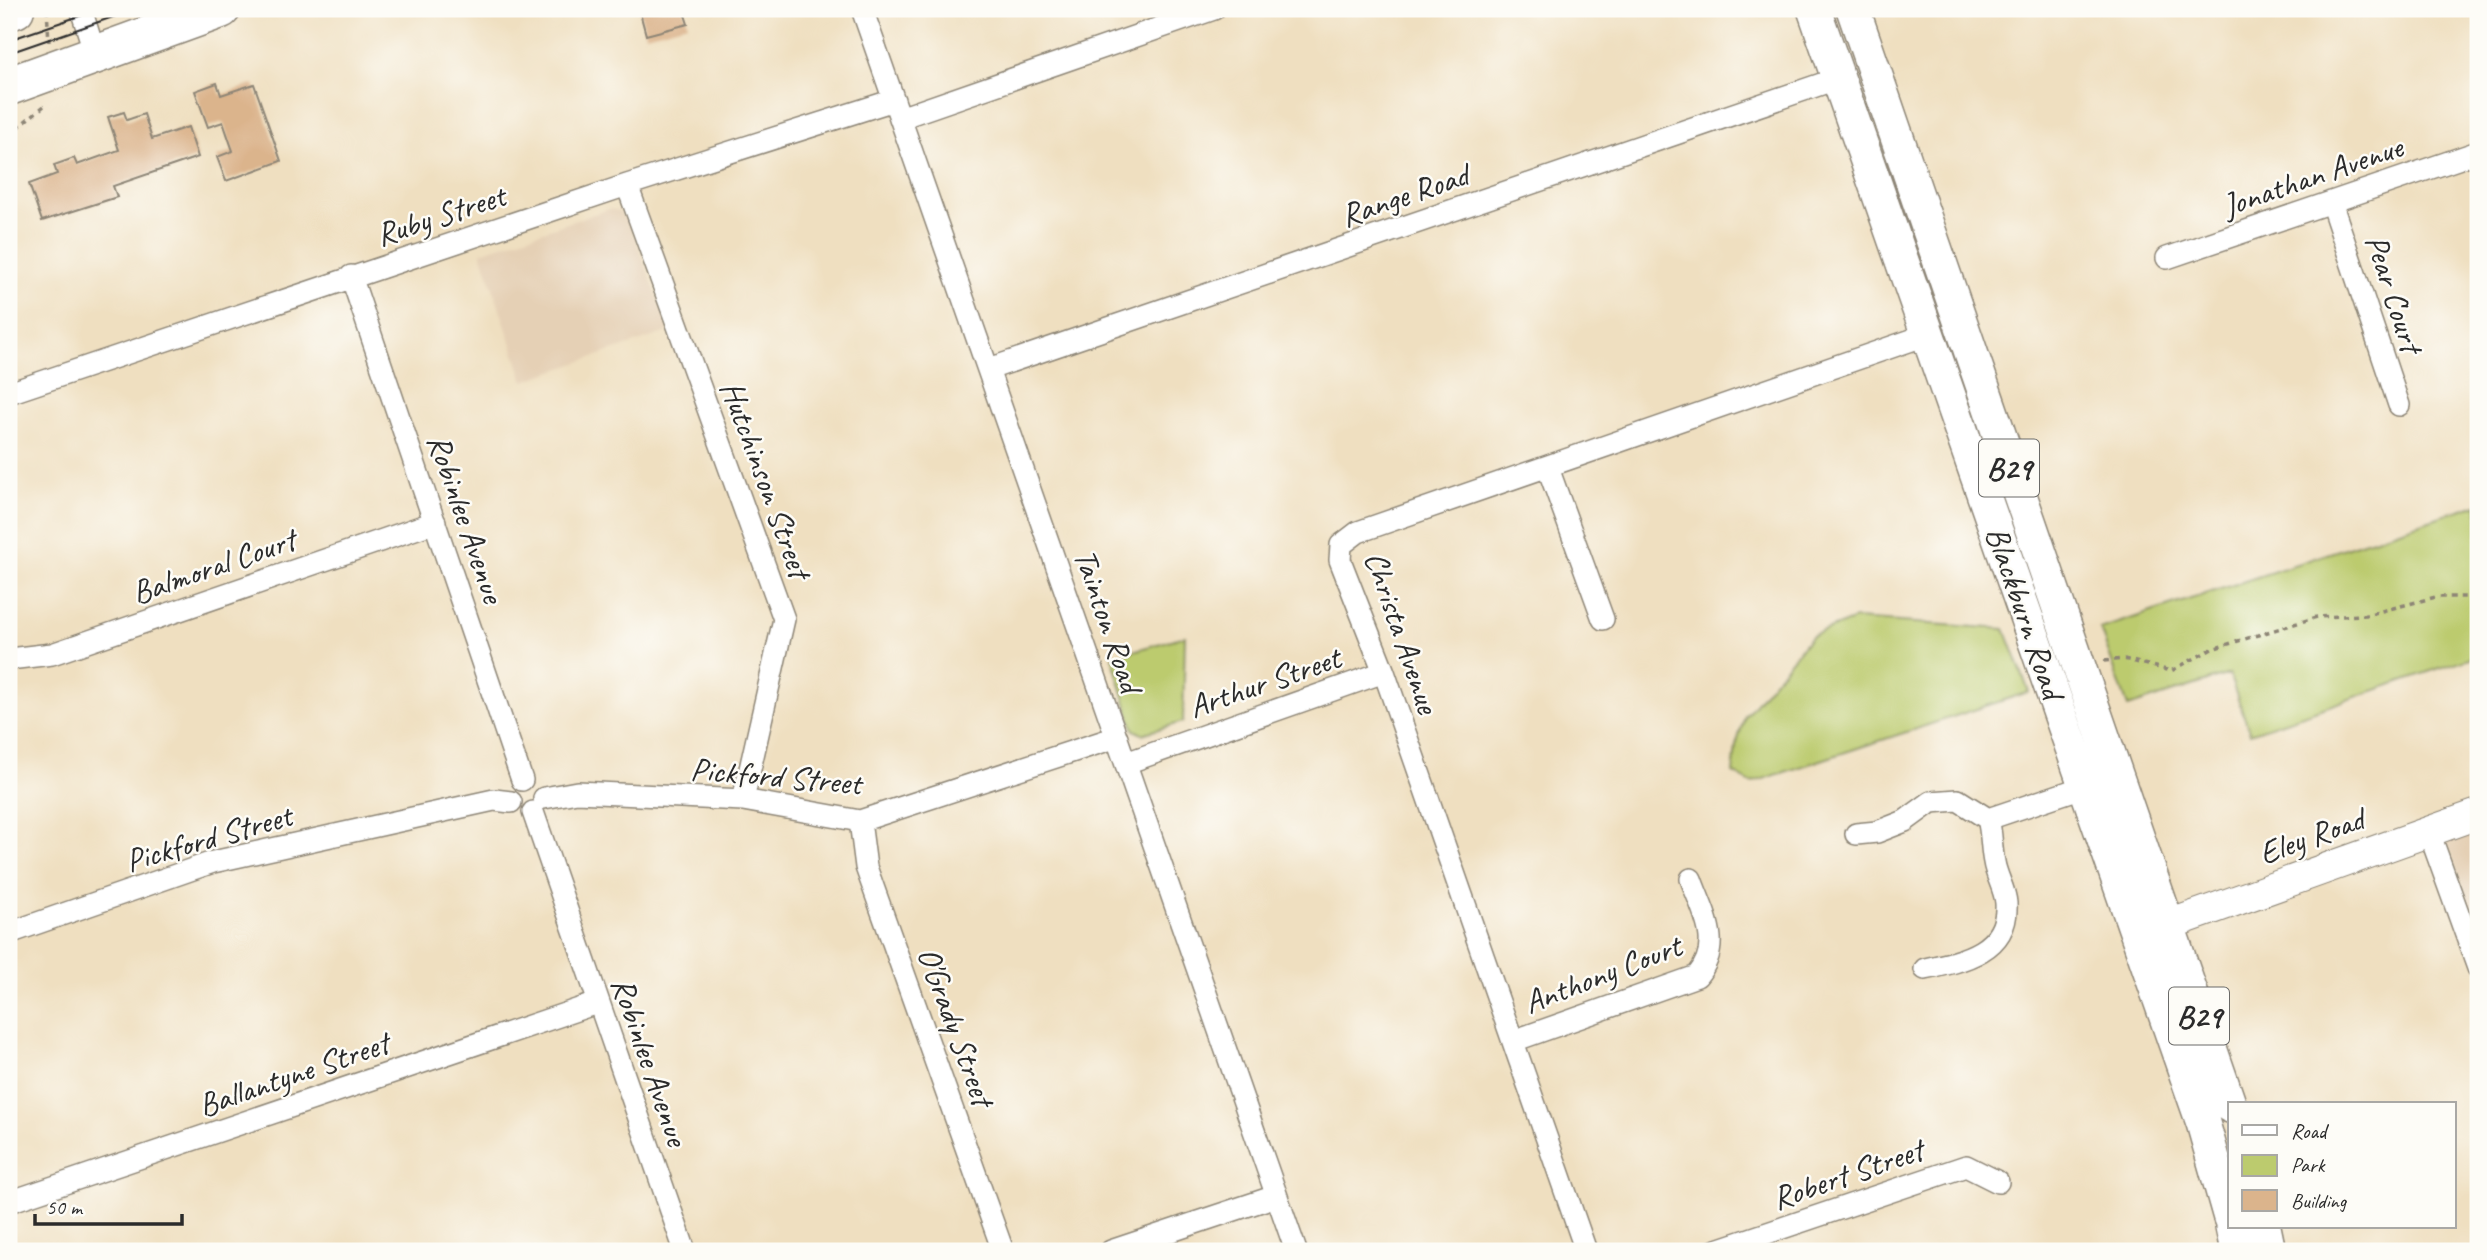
<svg xmlns="http://www.w3.org/2000/svg" width="2487" height="1260" font-family="Caveat,sans-serif">
<style>
.built{fill:#e5d0b5}
.green{fill:#bccb6e;stroke:#747b4c;stroke-width:2}
.building{fill:#dbb48c}
.lines{fill:none;stroke-linecap:round;stroke-linejoin:round}
.street-casing{stroke:#8d8576;stroke-width:24}
.secondary-casing{stroke:#8d8576;stroke-width:32}
.primary-casing{stroke:#8d8576;stroke-width:36}
.highway-casing{stroke:#8d8576;stroke-width:41}
.path{stroke:#8d8576;stroke-width:3.5;stroke-dasharray:5 5;stroke-linecap:butt}
.street{stroke:#fff;stroke-width:21}
.secondary{stroke:#fff;stroke-width:30}
.primary{stroke:#fff;stroke-width:33}
.highway{stroke:#fff;stroke-width:38}
.tram{stroke:#2b2b2b;stroke-width:2}
.labels{text-anchor:middle;stroke-width:5;stroke-linejoin:round;paint-order:stroke}
.shield{fill:#fdfcf7;stroke:#6a6a68;stroke-width:2}
.shield-label{font-size:32px;font-weight:bold;fill:#2b2b2b}
.street-label{font-size:33px;fill:#2b2b2b;stroke:#fdfcf7}
</style>
<rect width="100%" height="100%" fill="#fdfcf7"/>
<filter id="ink" filterUnits="userSpaceOnUse"><feTurbulence type="fractalNoise" baseFrequency=".0143" numOctaves="2"/><feDisplacementMap in="SourceGraphic" scale="14" xChannelSelector="R" yChannelSelector="G"/><feConvolveMatrix kernelMatrix="1 2 1 2 8 2 1 2 1" color-interpolation-filters="sRGB"/></filter>
<filter id="wash" filterUnits="userSpaceOnUse"><feTurbulence type="fractalNoise" baseFrequency=".00686" numOctaves="4" result="noise"/><feDisplacementMap in="SourceGraphic" scale="28" xChannelSelector="R" yChannelSelector="G"/><feGaussianBlur stdDeviation="1.57" result="paint"/><feColorMatrix in="noise" values="0 0 0 0 0 0 0 0 0 0 0 0 0 0 0 0 0 1.4 0 .05"/><feComposite in="paint" operator="in"/></filter>
<g filter="url(#wash)">
<rect width="100%" height="100%" fill="#efdfc0"/>
<path class="built" d="M609,209l10,2 10,9 41,111 -146,50 -43,-129z
M2478,823v105l-33,-93z"/>
<path class="green" d="M2478,504v151l-228,78 -21,-59 -101,33 -28,-78z
M1855,619l150,10 24,63 -278,91 -18,-10 3,-27 9,-30 66,-80z
M1185,636l-2,86 -41,12 -8,-4 -22,-73z"/>
<g id="blocks">
<path class="building" d="M639,9h44l5,15 -42,11z
M217,83l4,12 33,-11 27,77 -55,20 -9,-24 16,-6 -10,-29 -15,5 -13,-36z
M124,112l3,8 17,-6 8,25 36,-12 10,30 -85,29 4,11 -75,24 -13,-37 28,-10 -3,-9 20,-7 3,7 42,-15 -11,-33z"/>
</g>
</g>
<g filter="url(#ink)">
<use href="#blocks" fill-opacity="0" stroke="#8d8576" stroke-width="2"/>
<g class="lines">
<defs>
<path id="street" d="M81,9l14,45
M862,9l434,1242
M900,118l314,-109
M627,185l157,434 -41,181
M2331,202l68,203
M2167,258l311,-106
M351,276l171,504
M989,369l850,-291
M9,393l618,-208 267,-85
M1548,468l55,151
M9,659l43,-5 383,-132
M1126,763l258,-91
M544,798l33,-6 166,8 117,21 257,-84
M533,812l152,439
M1988,819l98,-33
M860,821l6,46 137,384
M2429,832l49,136
M1856,834l21,-2 28,-11 26,-19 27,-2 30,19c4,14 3,29 6,43 2,14 11,27 12,41 3,48 -43,58 -81,66
M9,933l204,-71 281,-62 17,2
M1513,1041l184,-65c27,-32 6,-63 -6,-97
M9,1202l588,-199
M1111,1251l165,-55
M1586,1251l-202,-579 -44,-112 1,-15 17,-13 571,-198
M1714,1251l252,-85 32,16"/>
<path id="secondary" d="M2168,925l310,-111"/>
<path id="primary" d="M1814,9l389,1114 27,95
M1853,9l377,1097
M2232,1227l5,24
M2264,1227l5,24"/>
<path id="highway" d="M9,11l6,-2
M9,86l212,-77"/>
</defs>
<use href="#street" class="street-casing"/>
<use href="#secondary" class="secondary-casing"/>
<use href="#primary" class="primary-casing"/>
<use href="#highway" class="highway-casing"/>
<path class="path" d="M47,9l2,33
M9,134l35,-28
M2104,661l20,-2 47,12 41,-22 105,-32 49,-2 70,-18h42"/>
<use href="#street" class="street"/>
<use href="#secondary" class="secondary"/>
<use href="#primary" class="primary"/>
<use href="#highway" class="highway"/>
<path class="tram" d="M9,40l91,-31
M9,53l127,-44"/>
</g>
</g>
<g class="labels">
<g class="shield">
<rect x="1979" y="439.5" width="60" height="57" rx="5"/>
<rect x="2169" y="987.5" width="60" height="57" rx="5"/>
</g>
<g class="shield-label">
<text x="2009" y="479">B29</text>
<text x="2199" y="1027">B29</text>
</g>
<g class="street-label">
<text transform="translate(2312 175) rotate(-19)" y="12">Jonathan Avenue</text>
<text transform="translate(1404 194) rotate(-19)" y="12">Range Road</text>
<text transform="translate(440 214) rotate(-18)" y="12">Ruby Street</text>
<text transform="translate(2395 293) rotate(72)" y="12">Pear Court</text>
<text transform="translate(767 479) rotate(70)" y="12">Hutchinson Street</text>
<text transform="translate(467 518) rotate(71)" y="12">Robinlee Avenue</text>
<text transform="translate(213 565) rotate(-19)" y="12">Balmoral Court</text>
<text transform="translate(2026 612) rotate(71)" y="12">Blackburn Road</text>
<text transform="translate(1109 620) rotate(71)" y="12">Tainton Road</text>
<text transform="translate(1403 632) rotate(71)" y="12">Christa Avenue</text>
<text transform="translate(1264 681) rotate(-19)" y="12">Arthur Street</text>
<text transform="translate(776 775) rotate(5)" y="12">Pickford Street</text>
<text transform="translate(2311 835) rotate(-20)" y="12">Eley Road</text>
<text transform="translate(208 837) rotate(-16)" y="12">Pickford Street</text>
<text transform="translate(1602 973) rotate(-21)" y="12">Anthony Court</text>
<text transform="translate(957 1026) rotate(70)" y="12">O'Grady Street</text>
<text transform="translate(651 1061) rotate(71)" y="12">Robinlee Avenue</text>
<text transform="translate(293 1073) rotate(-19)" y="12">Ballantyne Street</text>
<text transform="translate(1847 1173) rotate(-19)" y="12">Robert Street</text>
</g>
</g>
<rect width="2487" height="1260" fill="none" stroke="#fdfcf7" stroke-width="35"/>
<rect x="2228" y="1102" width="228" height="126" fill="#fdfcf7" stroke="#a9a8a5" stroke-width="2"/>
<rect x="2242" y="1125" width="35" height="10" fill="#ffffff" stroke="#a9a8a5" stroke-width="2"/>
<text x="2291" y="1138" font-size="21" fill="#2b2b2b">Road</text>
<rect x="2242" y="1155" width="35" height="21" fill="#bccb6e" stroke="#a9a8a5" stroke-width="2"/>
<text x="2291" y="1172" font-size="21" fill="#2b2b2b">Park</text>
<rect x="2242" y="1190" width="35" height="21" fill="#dbb48c" stroke="#a9a8a5" stroke-width="2"/>
<text x="2291" y="1208" font-size="21" fill="#2b2b2b">Building</text>
<path d="M35 1214v10h147v-10" fill="none" stroke="#2b2b2b" stroke-width="3.5"/>
<text x="46" y="1214" font-size="21" fill="#2b2b2b" stroke="#fdfcf7" stroke-width="5" paint-order="stroke">50 m</text>
</svg>
